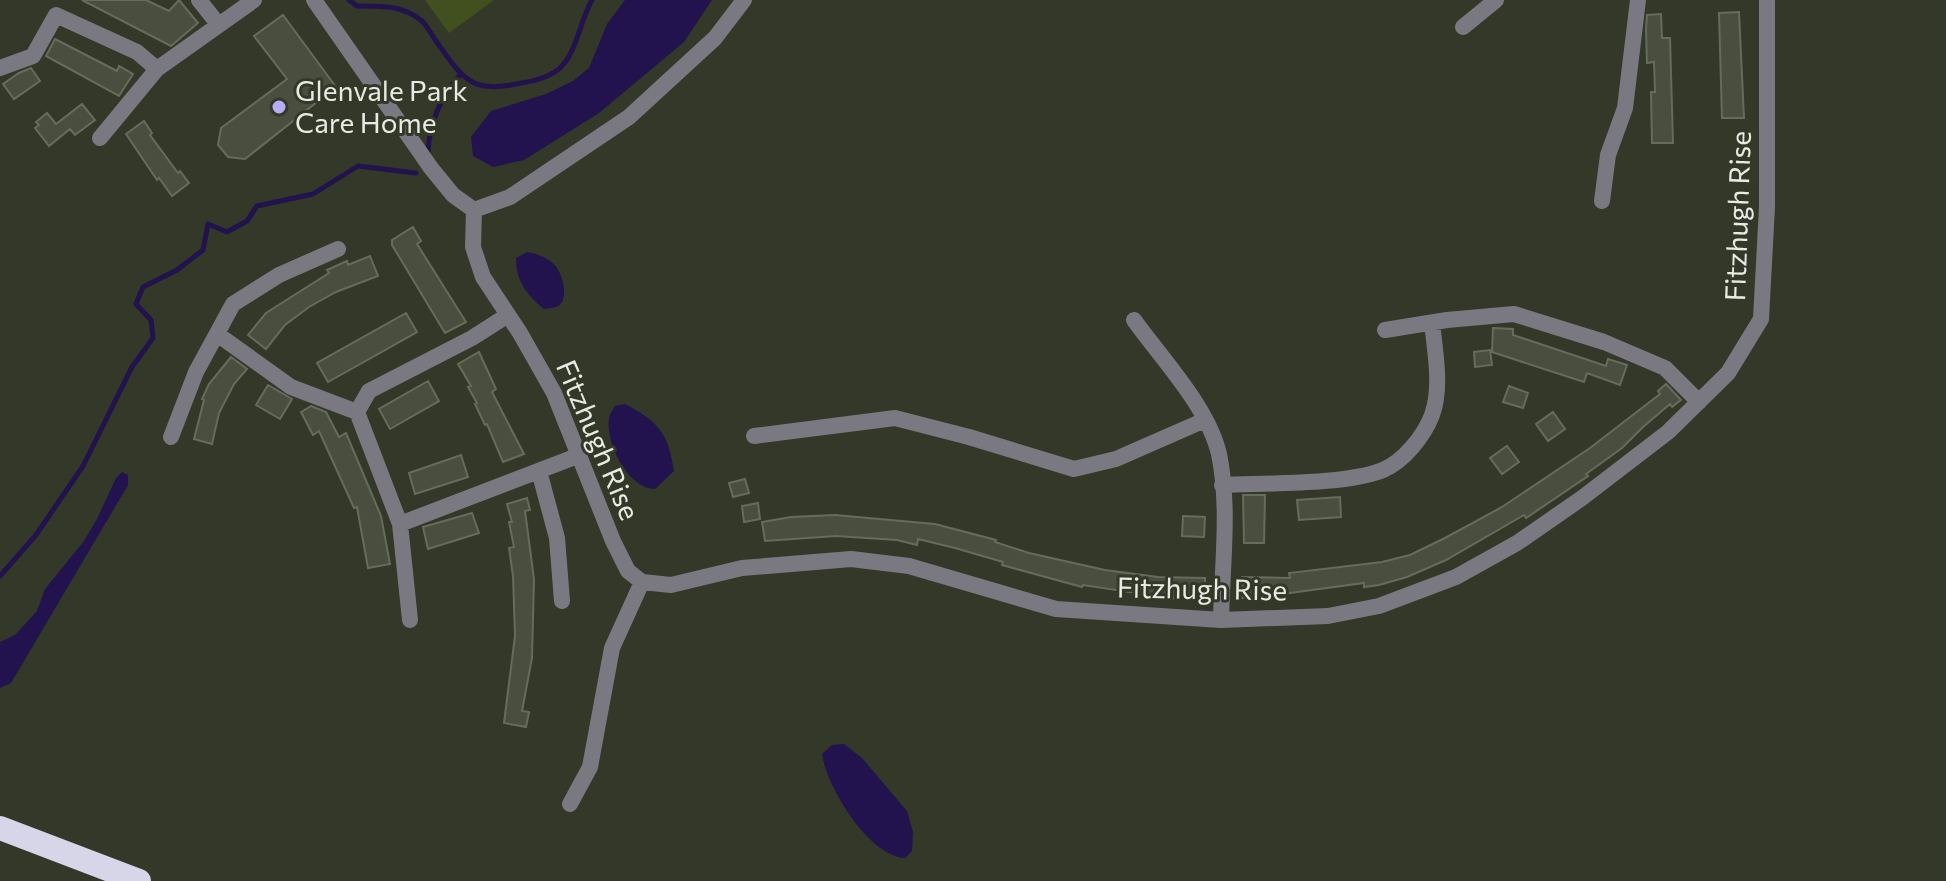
<svg xmlns="http://www.w3.org/2000/svg" width="1946" height="881" font-family="Commissioner,sans-serif">
<style>
.green{fill:#424f1e}
.water{fill:#22124d}
.lines{fill:none;stroke-linecap:round;stroke-linejoin:round}
.stream{stroke:#22124d;stroke-width:5}
.building{fill:#494e3e;stroke:#666c5b;stroke-width:2}
.street{stroke:#7a7981;stroke-width:16}
.highway{stroke:#d7d5e8;stroke-width:24}
.poi-dot{fill:#b6acf8;stroke:#333829;stroke-width:3}
.labels{text-anchor:middle;stroke-width:6;stroke-linejoin:round;paint-order:stroke}
.poi-label{font-size:28px;fill:#e8ebe2;stroke:#333829;text-anchor:start}
.street-label{font-size:28px;fill:#e8ebe2;stroke:#333829}
</style>
<rect width="100%" height="100%" fill="#333829"/>
<path class="green" d="M425,0h69l-45,33z"/>
<path class="water" d="M625,0h87l-28,42 -85,71 -75,47 -31,7 -20,-11 -2,-19 20,-26 55,-17 27,-13 16,-13 18,-44z
M527,252c11,2 23,6 30,16 6,9 12,31 1,38 -1,1 -13,3 -14,3 -18,-15 -28,-28 -28,-51z
M625,404c34,18 43,29 49,67l-19,18c-27,0 -50,-46 -46,-71 1,-5 4,-8 6,-12z
M122,472l6,3v10l-117,198 -11,5v-46l15,-7 22,-24 8,-22 39,-48 13,-22 19,-41z
M844,744l18,14 45,53 6,21 -1,19 -7,7c-36,-2 -78,-70 -83,-104l10,-9z"/>
<g class="lines">
<path class="stream" d="M349,0l8,6c23,0 46,-1 65,15 5,5 10,14 14,20 28,39 35,53 85,42 13,-2 30,-6 40,-16 16,-16 19,-46 31,-67
M428,153c1,-30 12,-55 32,-78
M0,576l36,-41 47,-69 49,-99 21,-29 -2,-18 -15,-16 7,-17 34,-17 26,-20 5,-26 19,8 20,-11 10,-15 56,-12 45,-28 58,7"/>
</g>
<path class="building" d="M82,0h64l23,11 10,-11 19,23 -27,23z
M1739,12l5,106h-22l-3,-105z
M1661,14l1,24h8l3,105h-21l-1,-51h4l-1,-30 -7,1 -1,-34 1,-14z
M283,15l53,72 -91,72 -17,-2 -10,-12 3,-17 66,-49 -33,-43z
M55,39l62,32 2,-5 14,8 -14,22 -73,-40z
M31,68l9,13 -26,18 -11,-15 16,-11z
M82,104l13,16 -20,15 -5,-6 -21,17 -14,-18 4,-3 -3,-3 11,-9 9,11z
M144,121l8,12 -2,2 28,38 2,-2 9,12 -17,13 -13,-18 -2,2 -31,-46z
M413,227l8,14 -4,3 49,78 -21,11 -53,-88v-5z
M370,256l8,20 -42,16 -27,15 -24,18 -19,24 -18,-14 18,-22 63,-40 -2,-3 20,-9 1,4z
M406,313l11,19 -89,50 -11,-19z
M1493,328l20,1v6l93,31 2,-7 19,6 -7,20 -33,-12 -3,9 -92,-30z
M1490,350l2,15 -17,2 -1,-15z
M479,352l17,37 -4,3 32,62 -21,8 -16,-38 -2,1 -10,-21 2,-1 -9,-16 3,-1 -13,-22z
M231,357l16,12 -13,15 -15,29 -7,31 -18,-5 10,-39 -2,-1 7,-15z
M428,381l11,20 -49,28 -11,-20z
M1666,384l15,16 -9,7 -2,-3 -27,23 -21,21 -36,26 2,2 -62,42 -2,-3 -78,45 -39,17 -28,8 -15,2v-4l-89,12 -5,1v3l-28,-1v-21l48,1 -1,-5 93,-11 28,-7 35,-17 57,-31 88,-59 70,-54 -2,-3z
M268,385l24,14 -12,20 -24,-14z
M1509,386l19,7 -5,15 -20,-6z
M311,406l15,6 13,25 7,-4 35,83 9,48 -22,4 -11,-61 -3,1 -35,-77 -6,4 -12,-23z
M1553,412l12,17 -17,12 -12,-17z
M1507,446l12,16 -17,12 -12,-16z
M461,455l7,22 -53,17 -6,-21z
M745,479l4,14 -16,4 -4,-14z
M1243,495h22l-1,48h-20z
M1340,497l1,20 -42,3 -2,-20z
M527,498l3,12 -5,1 9,68 -2,79 -10,53 7,1 -3,15 -22,-4 11,-87 -2,-60 -4,-28 5,-1 -5,-25h3l-5,-18z
M758,503l2,16 -16,3 -2,-16z
M472,513l7,20 -51,16 -5,-22z
M835,515l100,9 61,16 -1,2 34,11 76,17 53,7 47,1v22l-28,-1 -94,-14 -1,2 -80,-22 1,-3 -48,-14 -37,-9 -1,6 -20,-5 -61,-4 -71,5 -3,-19 29,-5z
M1183,516l22,1 -1,20 -22,-1z"/>
<g class="lines">
<path class="street" d="M199,0l19,24
M314,0l117,168 22,27 21,15
M1463,27l33,-27
M0,68l33,-12 23,-41 81,37 20,17
M100,138l57,-69 97,-69
M1602,201l6,-46 17,-47 13,-108
M474,210l-1,37 10,30 37,56 34,60 59,148 15,30 14,11 29,3 71,-17 109,-9 58,7 147,43 165,11 107,-4 51,-10 77,-29 61,-34 65,-45 86,-66 60,-59 33,-54 6,-112v-207
M474,210l36,-13 119,-80 86,-79 29,-38
M1134,320c28,39 74,87 85,134 11,53 3,113 2,166
M1385,330l62,-10 67,-6 90,28 61,26 34,34
M217,334l74,53 66,25
M754,436l141,-18 74,19 105,32 42,-10 89,-39
M171,437l25,-65 37,-68 46,-29 59,-26
M539,471l18,67 5,63
M1222,485c42,-2 124,0 161,-15 21,-9 41,-34 49,-55 10,-27 3,-64 0,-92
M400,524l180,-69
M410,620l-10,-96 -43,-112 12,-21 103,-53 36,-23
M570,804l20,-37 22,-119 30,-66"/>
<path class="highway" d="M0,828l139,53"/>
</g>
<circle class="poi-dot" cx="279" cy="107" r="8"/>
<g class="labels">
<g class="poi-label">
<text x="295" y="101">Glenvale Park<tspan x="295" dy="32">Care Home</tspan></text>
</g>
<g class="street-label">
<text transform="translate(1738 216) rotate(-88)" y="10">Fitzhugh Rise</text>
<text transform="translate(598 440) rotate(67)" y="10">Fitzhugh Rise</text>
<text transform="translate(1202 589) rotate(1)" y="10">Fitzhugh Rise</text>
</g>
</g>
</svg>
